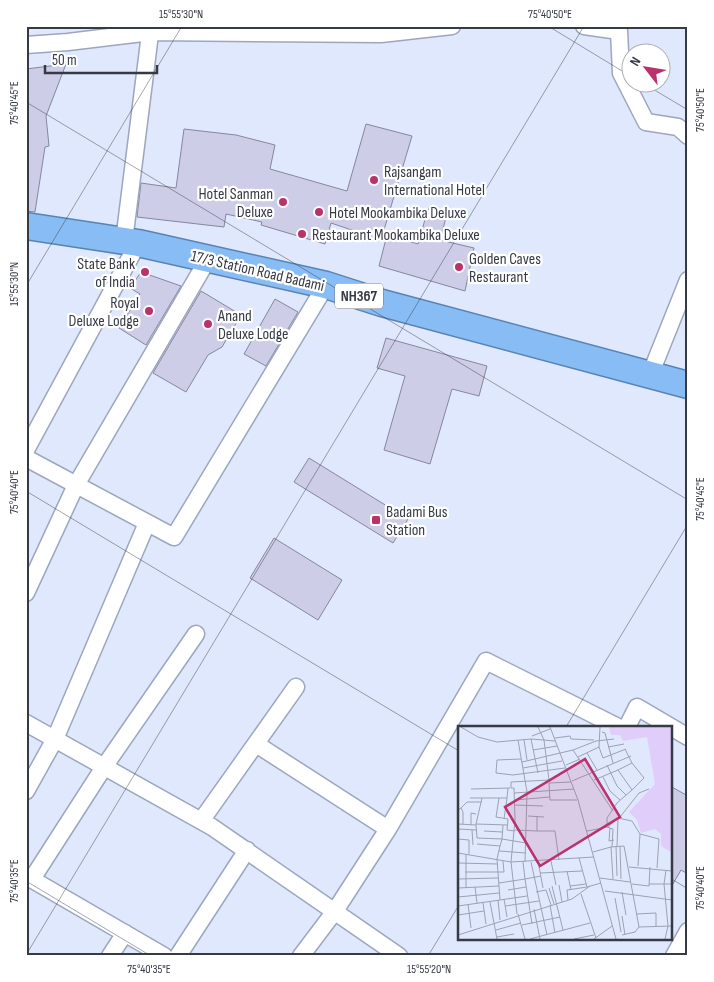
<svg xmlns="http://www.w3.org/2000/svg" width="714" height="982" font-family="'Sofia Sans Condensed',sans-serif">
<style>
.building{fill:#cecde8;stroke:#87869f}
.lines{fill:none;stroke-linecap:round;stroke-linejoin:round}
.minor-casing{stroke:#9da6bf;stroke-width:19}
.trunk-casing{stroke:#5884b4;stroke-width:29}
.minor{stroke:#fff;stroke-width:16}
.trunk{stroke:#88bcf4;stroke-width:26}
.ticks{fill:none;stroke:#363a44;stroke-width:1;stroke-opacity:0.45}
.poi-dot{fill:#bb316c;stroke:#fff;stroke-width:2}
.labels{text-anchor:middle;stroke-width:4.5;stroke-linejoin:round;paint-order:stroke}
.shield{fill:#fff;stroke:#72757c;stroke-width:1}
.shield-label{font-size:15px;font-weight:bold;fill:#363a44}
.poi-label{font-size:16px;fill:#363a44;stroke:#fff;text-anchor:start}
.street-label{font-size:16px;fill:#363a44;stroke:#fff}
.inset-road{fill:none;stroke:#9ca2b3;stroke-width:1}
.view{fill:#bb316c;fill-opacity:0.15;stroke:#bb316c;stroke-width:2.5}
.inset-edge{fill:none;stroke:#363a44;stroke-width:2.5}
.neatline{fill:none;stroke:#363a44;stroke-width:2}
.ticks-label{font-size:12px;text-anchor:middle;fill:#363a44}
</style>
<rect width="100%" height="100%" fill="#e0e8fd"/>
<path class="building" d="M66,64l-20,52 3,30 -4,1 -10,65 -9,-1v-142z
M366,124l46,12 -31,104 -50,-17 -6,21 -64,-19 1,-3 -36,-8 -2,13 -87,-10 4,-34 35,5 8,-59 52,6 39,10 -5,24 77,22z
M428,209l19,5 -7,26 34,8 -9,43 -86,-25 8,-31 31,9z
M141,272l40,14 -35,59 -27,-17 21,-34 -10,-6z
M201,291l40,24 -19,32 -14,8 -22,37 -33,-19z
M275,299l23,13 -32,54 -22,-12z
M386,338l101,28 -8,30 -27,-7 -22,75 -46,-14 21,-74 -28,-8z
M309,458l99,61 -15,24 -99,-61z
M274,538l68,42 -24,40 -68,-42z
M670,786l18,10v78l-7,-4 -11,19z"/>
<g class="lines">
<defs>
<path id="minor" d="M584,26l35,5
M616,26l3,5 2,42 25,49 32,5 10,9
M26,45l42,-3 83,-10 230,2 71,-8
M124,241l27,-215
M650,375l38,-95
M26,450l112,-207
M26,458l148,79 152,-252
M26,593l50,-108 132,-226
M26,723l186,104 187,129
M627,727l10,-20 51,30
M256,744l132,85 -53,82 -34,45
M26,791l29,-52 92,-216
M201,821l95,-134
M388,829l98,-168 132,66
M26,876l138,80
M32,879l72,-112 92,-133
M110,956l15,-23
M178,956l69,-106
M674,956l14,-25"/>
<path id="trunk" d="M26,226l112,17 188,42 56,18 306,82"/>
</defs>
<use href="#minor" class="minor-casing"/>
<use href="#trunk" class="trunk-casing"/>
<use href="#minor" class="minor"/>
<use href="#trunk" class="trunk"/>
</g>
<path class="ticks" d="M548,26l84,51M641,82l47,28M26,102l662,398M26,286l156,-260M26,491l433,260M566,727l122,-203M670,878l18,11M26,881l125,75M26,955l558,-929M428,956l31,-51"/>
<g class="poi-dot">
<circle cx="374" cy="180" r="5"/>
<circle cx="283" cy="202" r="5"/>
<circle cx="319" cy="212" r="5"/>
<circle cx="302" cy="234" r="5"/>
<circle cx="459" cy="267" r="5"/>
<circle cx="145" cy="272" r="5"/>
<circle cx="149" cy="311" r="5"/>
<circle cx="208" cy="324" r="5"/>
<rect x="371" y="515" width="10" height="10" rx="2.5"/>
</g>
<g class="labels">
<rect class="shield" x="335" y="283.5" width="48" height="25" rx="4"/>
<g class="shield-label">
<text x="359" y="301">NH367</text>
</g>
<g class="poi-label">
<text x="384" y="177">Rajsangam<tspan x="384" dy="18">International Hotel</tspan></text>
<text x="273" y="199" text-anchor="end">Hotel Sanman<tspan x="273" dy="18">Deluxe</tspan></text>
<text x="329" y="218">Hotel Mookambika Deluxe</text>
<text x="312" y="240">Restaurant Mookambika Deluxe</text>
<text x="469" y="264">Golden Caves<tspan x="469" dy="18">Restaurant</tspan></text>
<text x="135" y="269" text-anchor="end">State Bank<tspan x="135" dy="18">of India</tspan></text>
<text x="139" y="308" text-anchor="end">Royal<tspan x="139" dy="18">Deluxe Lodge</tspan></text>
<text x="218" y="321">Anand<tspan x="218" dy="18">Deluxe Lodge</tspan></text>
<text x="386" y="517">Badami Bus<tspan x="386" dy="18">Station</tspan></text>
</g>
<g class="street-label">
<text transform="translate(258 270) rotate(13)" y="6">17/3 Station Road Badami</text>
</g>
</g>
<g transform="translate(458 726)">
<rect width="214" height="214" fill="#e0e8fd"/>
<path d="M151,1h63v126l-11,-7v-12l-6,-5 -14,4 -4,-13 -8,-8 26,-28 -8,-47 -24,4 -3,-6h-9z" fill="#e1cdfa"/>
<path class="inset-road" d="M3,1l17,10 19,5M80,1l6,13 5,40M92,1l28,73 38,139M144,6l3,1 8,30M74,10l18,-7M97,12l15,-2 1,3 23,1M73,13l7,34M60,14l9,52 -2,70M66,14l3,20M39,16l34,-3 24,2M141,21l1,-20M150,21l16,-3M75,24l24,-4M115,24l40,61M129,27l10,17M120,31l21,-10 4,11 23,-9M63,33l-24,1 -1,13 17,2 52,-7M64,36l51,-12 23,-9 18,-2M108,39l14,-6M149,39l10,21 9,9M65,42l39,-7M160,44l14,-7 -7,-14M145,51l7,14 10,9M136,54l24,-10 14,20 -15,13 -10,15v9l6,2 -1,18M114,55l59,-25M113,56l-22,1 1,17h27M13,63l39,-1M174,64l12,-12 -12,-15M56,67l60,-4M12,72h37l1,-10M41,72l-3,19 12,2 -1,11 8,1M57,74l35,-3M57,79l28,1M3,82l6,-6h15M0,84l3,-2 2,4v12M70,90l16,1M162,91l19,-24 10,-4M46,93l3,-21M0,98l18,1M18,98l6,-26M13,99v-12l5,1M45,99l-1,14 -25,-1 -1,-14 32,1M152,102l-1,13 5,-1M0,103l19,1M14,104l1,15M57,104l22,1v-15M26,105l18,1M79,105h18l4,29M129,105l21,-4 10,-9 14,3 8,13 19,5 -2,29M0,113l11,1v14M19,118l23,2 2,-7 24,4M158,120l1,30M159,120l1,-28M162,120l1,33M41,125l27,2M135,126l18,-5M0,127l53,9 83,-5M8,128v34M121,132l8,29 14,-4M80,135l5,27M93,135l5,24M73,136l16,73M0,137l40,1M180,140l2,-32M171,141l43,4M109,145l4,19M7,146h39l-1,-11M82,147l42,-2M142,152l30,4M0,153l40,-1M155,153l-2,-32 13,-1 15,81M41,157l26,-4 -2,-17M174,158l17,2 1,-19M191,158h23M101,159l3,17M94,160l11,44M112,160l16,-2M17,161l2,16M0,162l41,-2M91,162l5,16M50,164l18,-3M147,165l67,9M78,166l10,-2 5,15M164,166l4,23M123,168l15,44M0,171l41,-4M157,172l6,34M46,173l3,18M40,174l2,20M42,174l27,-4M110,174l-1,-10 20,-3M32,176l7,37M25,177l3,21M10,178l3,24M92,179l5,28M0,180l42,-6 -3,-41 3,-13M47,180l34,-5M76,183l6,30M59,188l-6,-52 4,-42 -1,-32h-3v-6l38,-2M60,188l7,25M178,188l20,-1v14M0,189l26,-4M164,190l3,19M74,198l-7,-45 16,-3M64,199l38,-8M38,204l25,-7M0,209l114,-36 18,-13M164,209l13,-3 4,-5 33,-1M39,211l17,-3M72,213l60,-16M116,213l20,-4M136,213l18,-13M207,213l3,-13 -4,-42 2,-14"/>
<path class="view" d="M127,33l35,58 -80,49 -35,-59z"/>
<rect width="214" height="214" class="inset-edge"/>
</g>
<rect width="714" height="982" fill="none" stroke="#ffffff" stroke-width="55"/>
<g transform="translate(646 68) rotate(301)"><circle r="24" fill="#ffffff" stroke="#afb0b4"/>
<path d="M0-4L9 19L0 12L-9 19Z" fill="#bb316c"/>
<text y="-8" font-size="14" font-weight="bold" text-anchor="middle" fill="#363a44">N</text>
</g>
<path d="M45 65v8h112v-8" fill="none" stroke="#363a44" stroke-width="2.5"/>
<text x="52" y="65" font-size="15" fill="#363a44" stroke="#ffffff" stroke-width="4" paint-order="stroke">50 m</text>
<rect x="28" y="28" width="658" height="926" class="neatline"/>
<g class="ticks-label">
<text x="181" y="18">15°55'30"N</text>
<text x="550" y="18">75°40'50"E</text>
<text transform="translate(14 103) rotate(-90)" y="4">75°40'45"E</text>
<text transform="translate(700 110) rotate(-90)" y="4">75°40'50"E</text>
<text transform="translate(14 284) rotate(-90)" y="4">15°55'30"N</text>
<text transform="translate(14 492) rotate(-90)" y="4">75°40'40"E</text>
<text transform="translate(700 499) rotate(-90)" y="4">75°40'45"E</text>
<text transform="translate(14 881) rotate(-90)" y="4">75°40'35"E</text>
<text transform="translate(700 888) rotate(-90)" y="4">75°40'40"E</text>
<text x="149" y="973">75°40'35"E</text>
<text x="429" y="973">15°55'20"N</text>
</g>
</svg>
